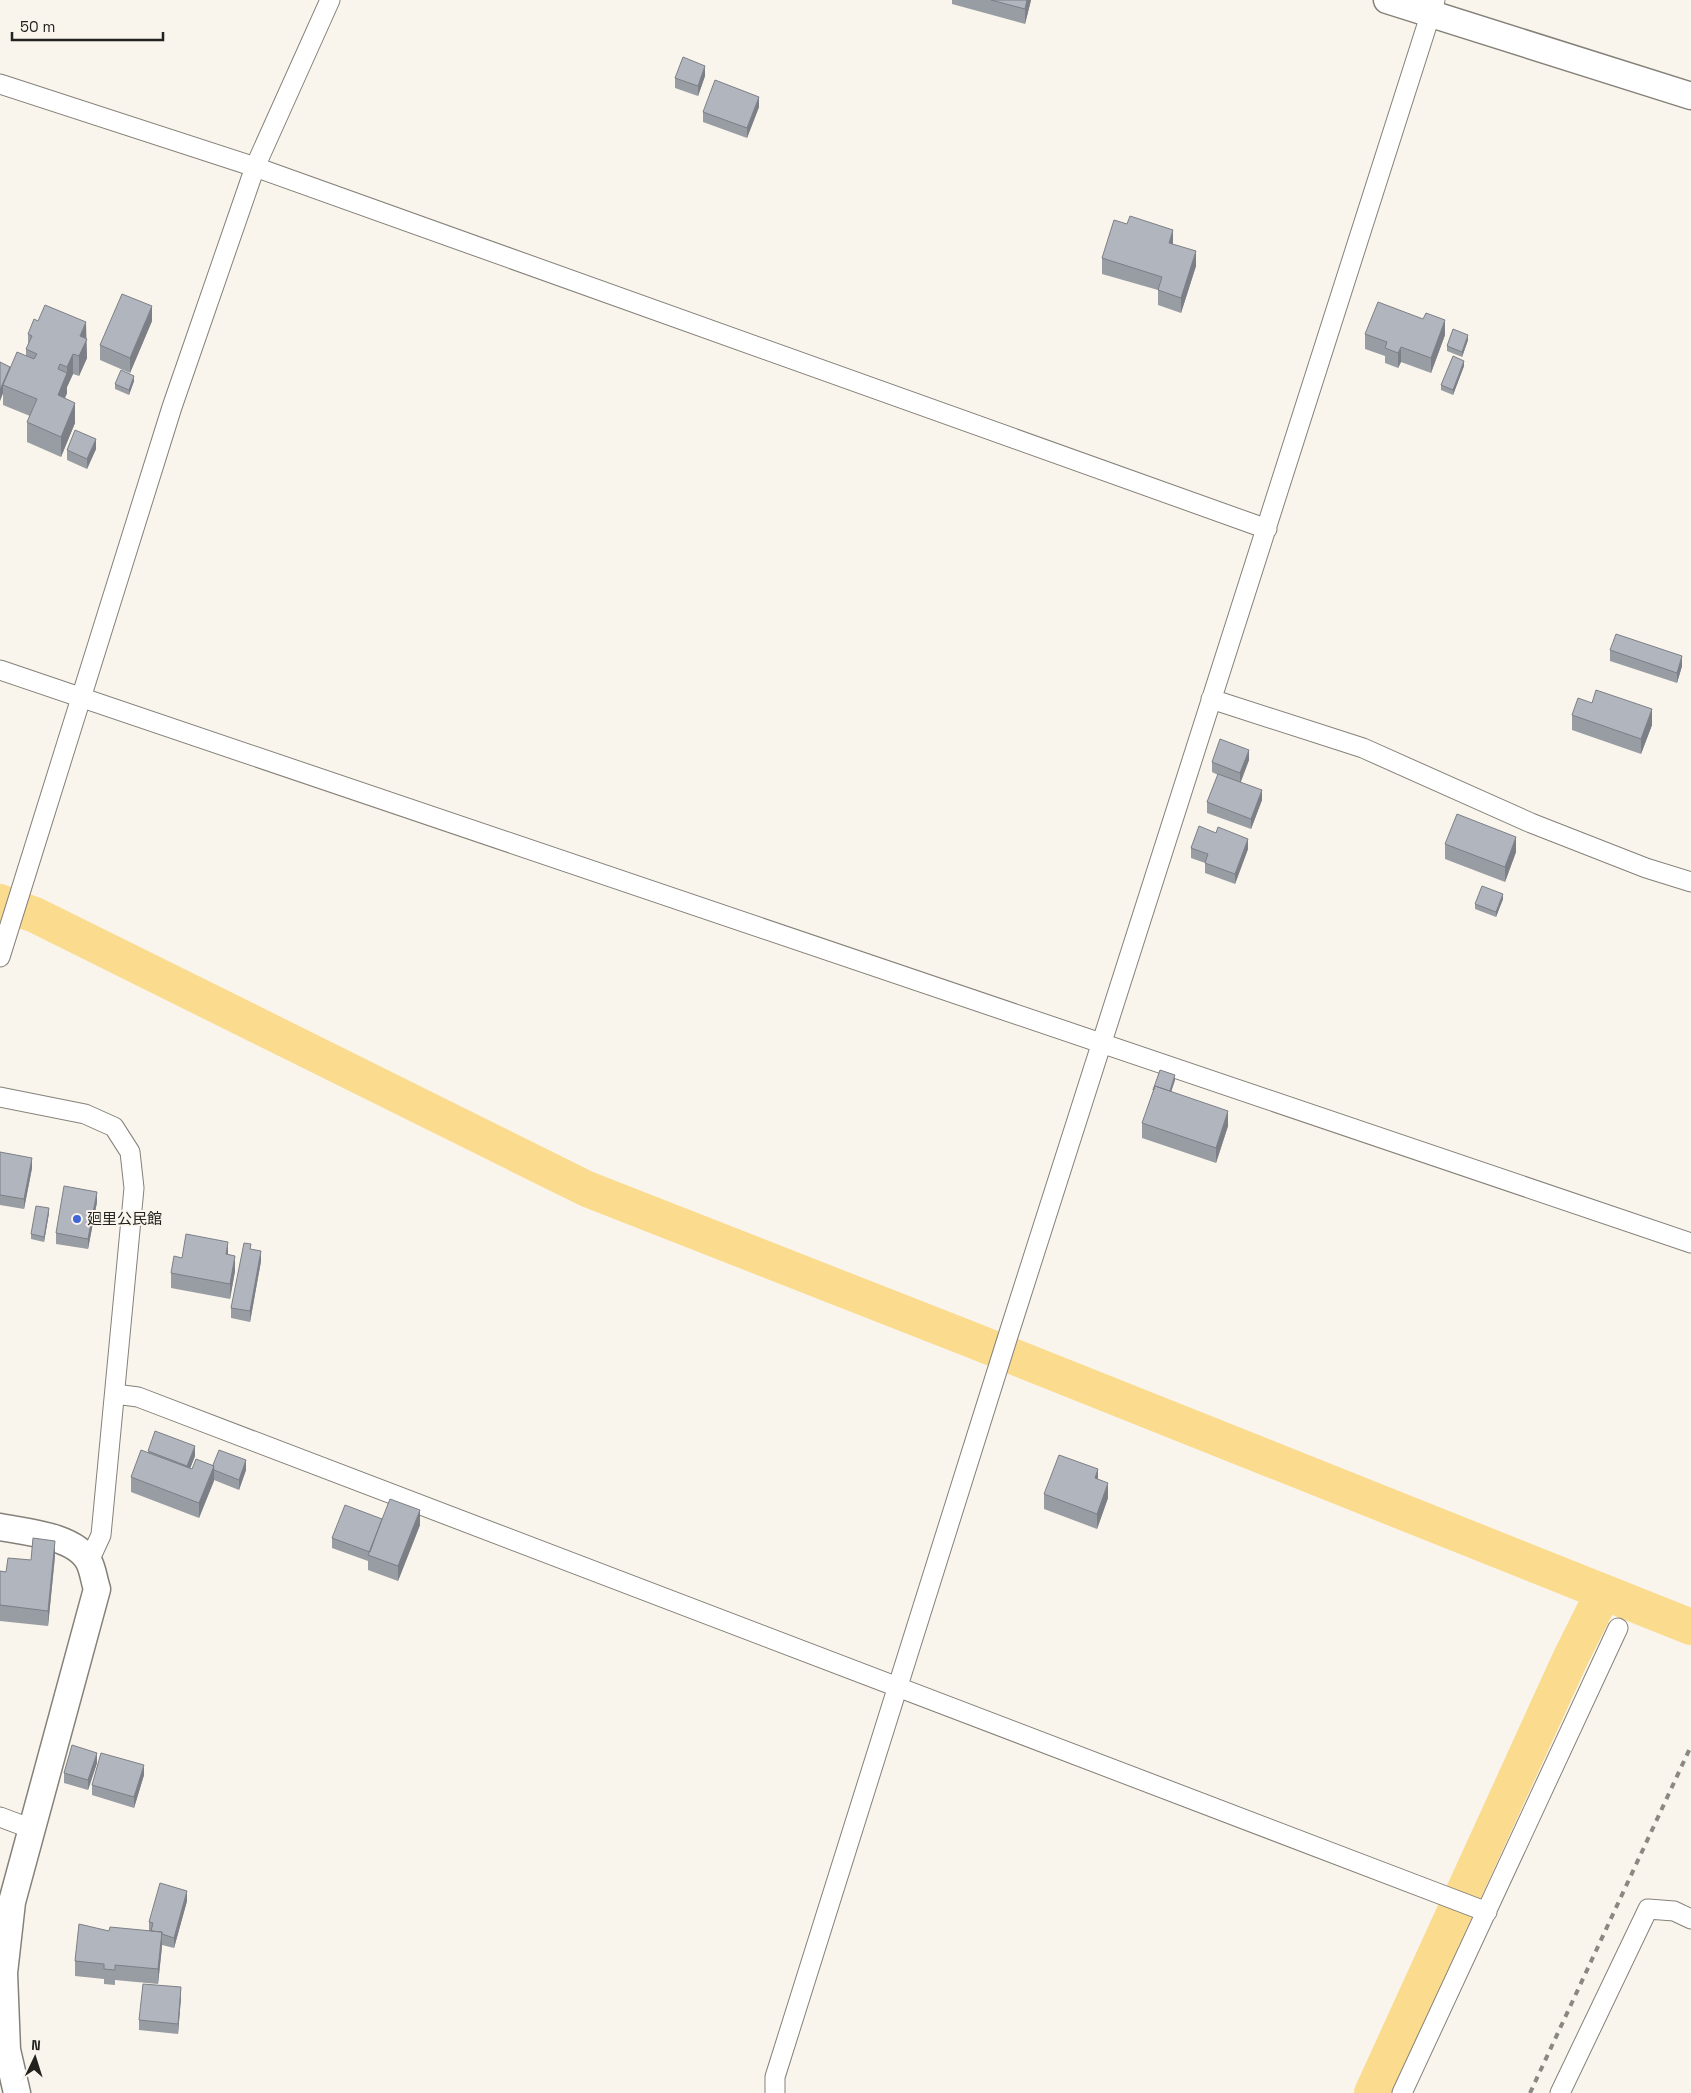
<svg xmlns="http://www.w3.org/2000/svg" width="1691" height="2093" font-family="'Space Grotesk','Noto Sans JP',sans-serif">
<style>
.lines{fill:none;stroke-linecap:round;stroke-linejoin:round}
.river{stroke:#fbdb8d;stroke-width:36}
.street-casing{stroke:#858179;stroke-width:21}
.secondary-casing{stroke:#858179;stroke-width:29}
.street{stroke:#fff;stroke-width:19}
.secondary{stroke:#fff;stroke-width:26}
.rail{stroke:#8a8882;stroke-width:4;stroke-dasharray:6 6;stroke-linecap:butt}
.wall{fill:#989ca3}
.shaded-wall{fill:#7c7f85}
.building{fill:#b1b5be;stroke:#7c7f85}
.poi-dot{fill:#3f65d7;stroke:#f9f5ec;stroke-width:2}
.labels{text-anchor:middle;stroke-width:4;stroke-linejoin:round;paint-order:stroke}
.poi-label{font-size:15px;fill:#23221f;stroke:#f9f5ec;text-anchor:start}
</style>
<rect width="100%" height="100%" fill="#f9f5ec"/>
<g class="lines">
<path class="river" d="M0,902l35,13 552,274 385,151 719,287
M1372,2093l199,-436 32,-64"/>
<defs>
<path id="street" d="M0,84l255,83 1012,362
M0,670l1691,573
M1211,699l152,49 168,75 115,45 45,14
M0,957l172,-550 83,-240 75,-167
M0,1097l85,17 29,13 16,25 4,36 -33,347 -12,26
M115,1394l23,3 1349,515
M0,1817l32,12
M775,2093v-16l233,-741 427,-1336
M1402,2093l216,-465
M1560,2093l88,-184 26,2 17,8"/>
<path id="secondary" d="M1387,0l304,96
M0,1527c26,5 76,9 89,35 4,8 5,18 8,27l-85,313 -8,71 3,77 10,43"/>
</defs>
<use href="#street" class="street-casing"/>
<use href="#secondary" class="secondary-casing"/>
<use href="#street" class="street"/>
<use href="#secondary" class="secondary"/>
<path class="rail" d="M1530,2093l161,-347"/>
</g>
<path class="wall" d="M952,0h79l-6,24 -73,-20z
M705,76l-7,20 -23,-8v-10z
M759,107l-12,31 -44,-16v-10z
M1173,244l23,22 -15,47 -23,-8v-15l-56,-16v-16z
M152,321l-22,52 -30,-13v-15z
M28,334l58,4 1,20 -8,18 -6,-2 -6,13v6l-2,5 10,25 -14,34 -34,-15v-20l3,-6 -27,-11v-12l-3,8v-39l10,5 16,-11v-7l2,-3z
M1365,334l80,1 -14,38 -30,-11 -3,6 -13,-5v-7l-20,-7z
M1468,340l-6,17 -15,-6v-5z
M1464,366l-11,29 -12,-5v-5z
M134,381l-5,14 -14,-6v-5z
M96,449l-9,20 -20,-9v-10z
M1610,650l72,16 -5,17 -67,-22z
M1572,715l80,10 -11,29 -69,-24z
M1249,760l-8,22 21,18 -11,29 -44,-16v-11l11,-27 -6,-3v-10z
M1445,844l71,8 -11,30 -60,-23z
M1191,848l57,1 -13,35 -30,-11v-10l-14,-5z
M1503,899l-7,18 -21,-8v-5z
M1175,1080l-4,12 57,34 -12,37 -74,-25v-15l11,-31v-2z
M0,1152l32,16 -8,41 -24,-4z
M97,1202l-9,47 -32,-5v-11z
M49,1213l-5,29 -13,-3v-5z
M251,1249l10,12 -11,61 -19,-4v-10z
M228,1255l7,16 -5,28 -59,-11v-15z
M148,1451l47,5 -5,13h2l21,-4 33,5 -7,20 -25,-10 -15,38 -68,-26v-15l17,-25z
M1098,1479l10,19 -11,31 -53,-20v-15z
M382,1519l38,6 -22,56 -30,-11v-9l-36,-13v-10z
M55,1556l-7,70 -48,-5v-50l6,1 25,-12z
M97,1763l-9,27 -24,-7v-10z
M144,1775l-10,33 -42,-13v-10z
M187,1901l-13,47 -12,-3 -4,39 -43,-4v5l-11,-1v-5l-29,-3v-15l34,-30h40v-9z
M181,1997l-3,37 -39,-4v-10z"/>
<path class="shaded-wall" d="M1027,0h4l-6,24v-15z
M705,66v10l-7,20v-10z
M759,97v10l-12,31v-10z
M1173,230v15l-4,-2z
M1196,251v15l-15,47v-15z
M152,306v15l-22,52v-15z
M1445,320v15l-14,38v-15z
M86,322l1,36 -8,18v-20l1,-20z
M1468,335v5l-6,17v-5z
M1401,347v15l-3,6v-15z
M73,354v20l-6,13v-20z
M1464,361v5l-11,29v-5z
M10,367l-7,18v8l-3,8v-11z
M67,373v20l-9,22v-20z
M134,376v5l-5,14v-5z
M75,403v20l-14,34v-20z
M96,439v10l-9,20v-10z
M1682,656v10l-5,17v-10z
M1652,709v16l-11,29v-15z
M1249,750v10l-9,23v-10z
M1262,790v10l-11,29v-10z
M1516,837v15l-11,30v-15z
M1248,839v10l-13,35v-10z
M1503,894v5l-7,18v-5z
M1175,1075v5l-7,21v-5z
M1228,1111v15l-12,37v-15z
M32,1158v10l-8,41v-10z
M97,1192v10l-9,47v-10z
M49,1208v5l-5,29v-5z
M228,1242v15l-2,-3z
M261,1251v10l-11,61v-11z
M235,1256v15l-5,28v-15z
M195,1446v10l-8,20v-10z
M246,1460v10l-7,20v-10z
M214,1466v15l-15,37v-15z
M1098,1469v15l-3,-6z
M1108,1483v15l-11,31v-15z
M420,1510v15l-22,56v-15z
M55,1541v15l-7,70v-15z
M97,1753v10l-9,27v-10z
M144,1765v10l-10,33v-11z
M187,1891v10l-13,47v-10z
M162,1932v15l-4,37v-15z
M181,1987v10l-3,37v-10z"/>
<path class="building" d="M991,0h36l-2,9z
M683,57l22,9 -7,20 -23,-8z
M715,80l44,17 -12,31 -44,-16z
M1130,216l43,14 -4,13 27,8 -15,47 -23,-8 4,-13 -60,-19 12,-38 13,4z
M122,294l30,12 -22,52 -30,-13z
M1378,302l45,17 3,-6 19,7 -14,38 -30,-11 -3,6 -13,-5 2,-6 -22,-8z
M45,305l41,17 -6,14 7,3 -8,17 -6,-2 -6,13 -7,-3 -2,5 9,4 -9,22 17,8 -14,34 -34,-15 10,-23 -34,-14 14,-33 17,7 3,-5 -11,-5 6,-13 -4,-2 6,-15 4,2z
M1453,329l15,6 -6,17 -15,-6z
M1453,356l11,5 -11,29 -12,-5z
M0,362l10,5 -10,23z
M121,370l13,6 -5,14 -14,-6z
M75,430l21,9 -9,20 -20,-9z
M1616,634l66,22 -5,17 -67,-23z
M1596,690l56,19 -11,30 -69,-24 6,-17 14,5z
M1220,739l29,11 -9,23 -28,-11z
M1218,774l44,16 -11,29 -44,-17z
M1457,814l59,23 -11,30 -60,-23z
M1199,826l17,7 2,-6 30,12 -13,35 -30,-11 3,-9 -17,-6z
M1482,886l21,8 -7,18 -21,-8z
M1160,1070l15,5 -5,16 -15,-5 -2,4z
M1155,1086l73,25 -12,37 -74,-25z
M0,1152l32,6 -8,41 -24,-4z
M64,1186l33,6 -9,47 -32,-6z
M36,1206l13,2 -5,29 -13,-3z
M186,1234l42,8 -2,12 9,2 -5,28 -59,-11 3,-17 8,2z
M244,1243l7,1 -1,5 11,2 -11,60 -19,-3z
M155,1431l40,15 -8,20 -39,-15z
M141,1450l51,19 4,-10 18,7 -15,37 -68,-26z
M219,1450l27,10 -7,20 -25,-10 -1,-5z
M1059,1455l39,14 -3,9 13,5 -11,31 -53,-20z
M390,1499l30,11 -22,56 -30,-11z
M345,1505l37,14 -12,33 -38,-14z
M33,1538l22,3 -7,70 -48,-6v-34l6,1 2,-14 23,2z
M72,1745l25,8 -9,27 -24,-7z
M101,1753l43,12 -10,32 -42,-12z
M160,1883l27,8 -13,47 -12,-4v-2l-11,-1 2,-8 -4,-1z
M79,1924l30,7 1,-4 52,5 -4,37 -43,-4v5l-11,-1v-5l-29,-3z
M143,1984l38,3 -3,37 -39,-4z"/>
<circle class="poi-dot" cx="77" cy="1219" r="5"/>
<g class="labels">
<g class="poi-label">
<text x="87" y="1224">廻里公民館</text>
</g>
</g>
<g transform="translate(35 2058) rotate(4)" stroke="#f9f5ec" stroke-width="4" paint-order="stroke">
<path d="M0-4L9 19L0 12L-9 19Z" fill="#23221f"/>
<text y="-8" font-size="14" font-weight="bold" text-anchor="middle" fill="#23221f">N</text>
</g>
<path d="M12 32v8h151v-8" fill="none" stroke="#23221f" stroke-width="2.5"/>
<text x="20" y="32" font-size="15" fill="#23221f" stroke="#f9f5ec" stroke-width="4" paint-order="stroke">50 m</text>
</svg>
